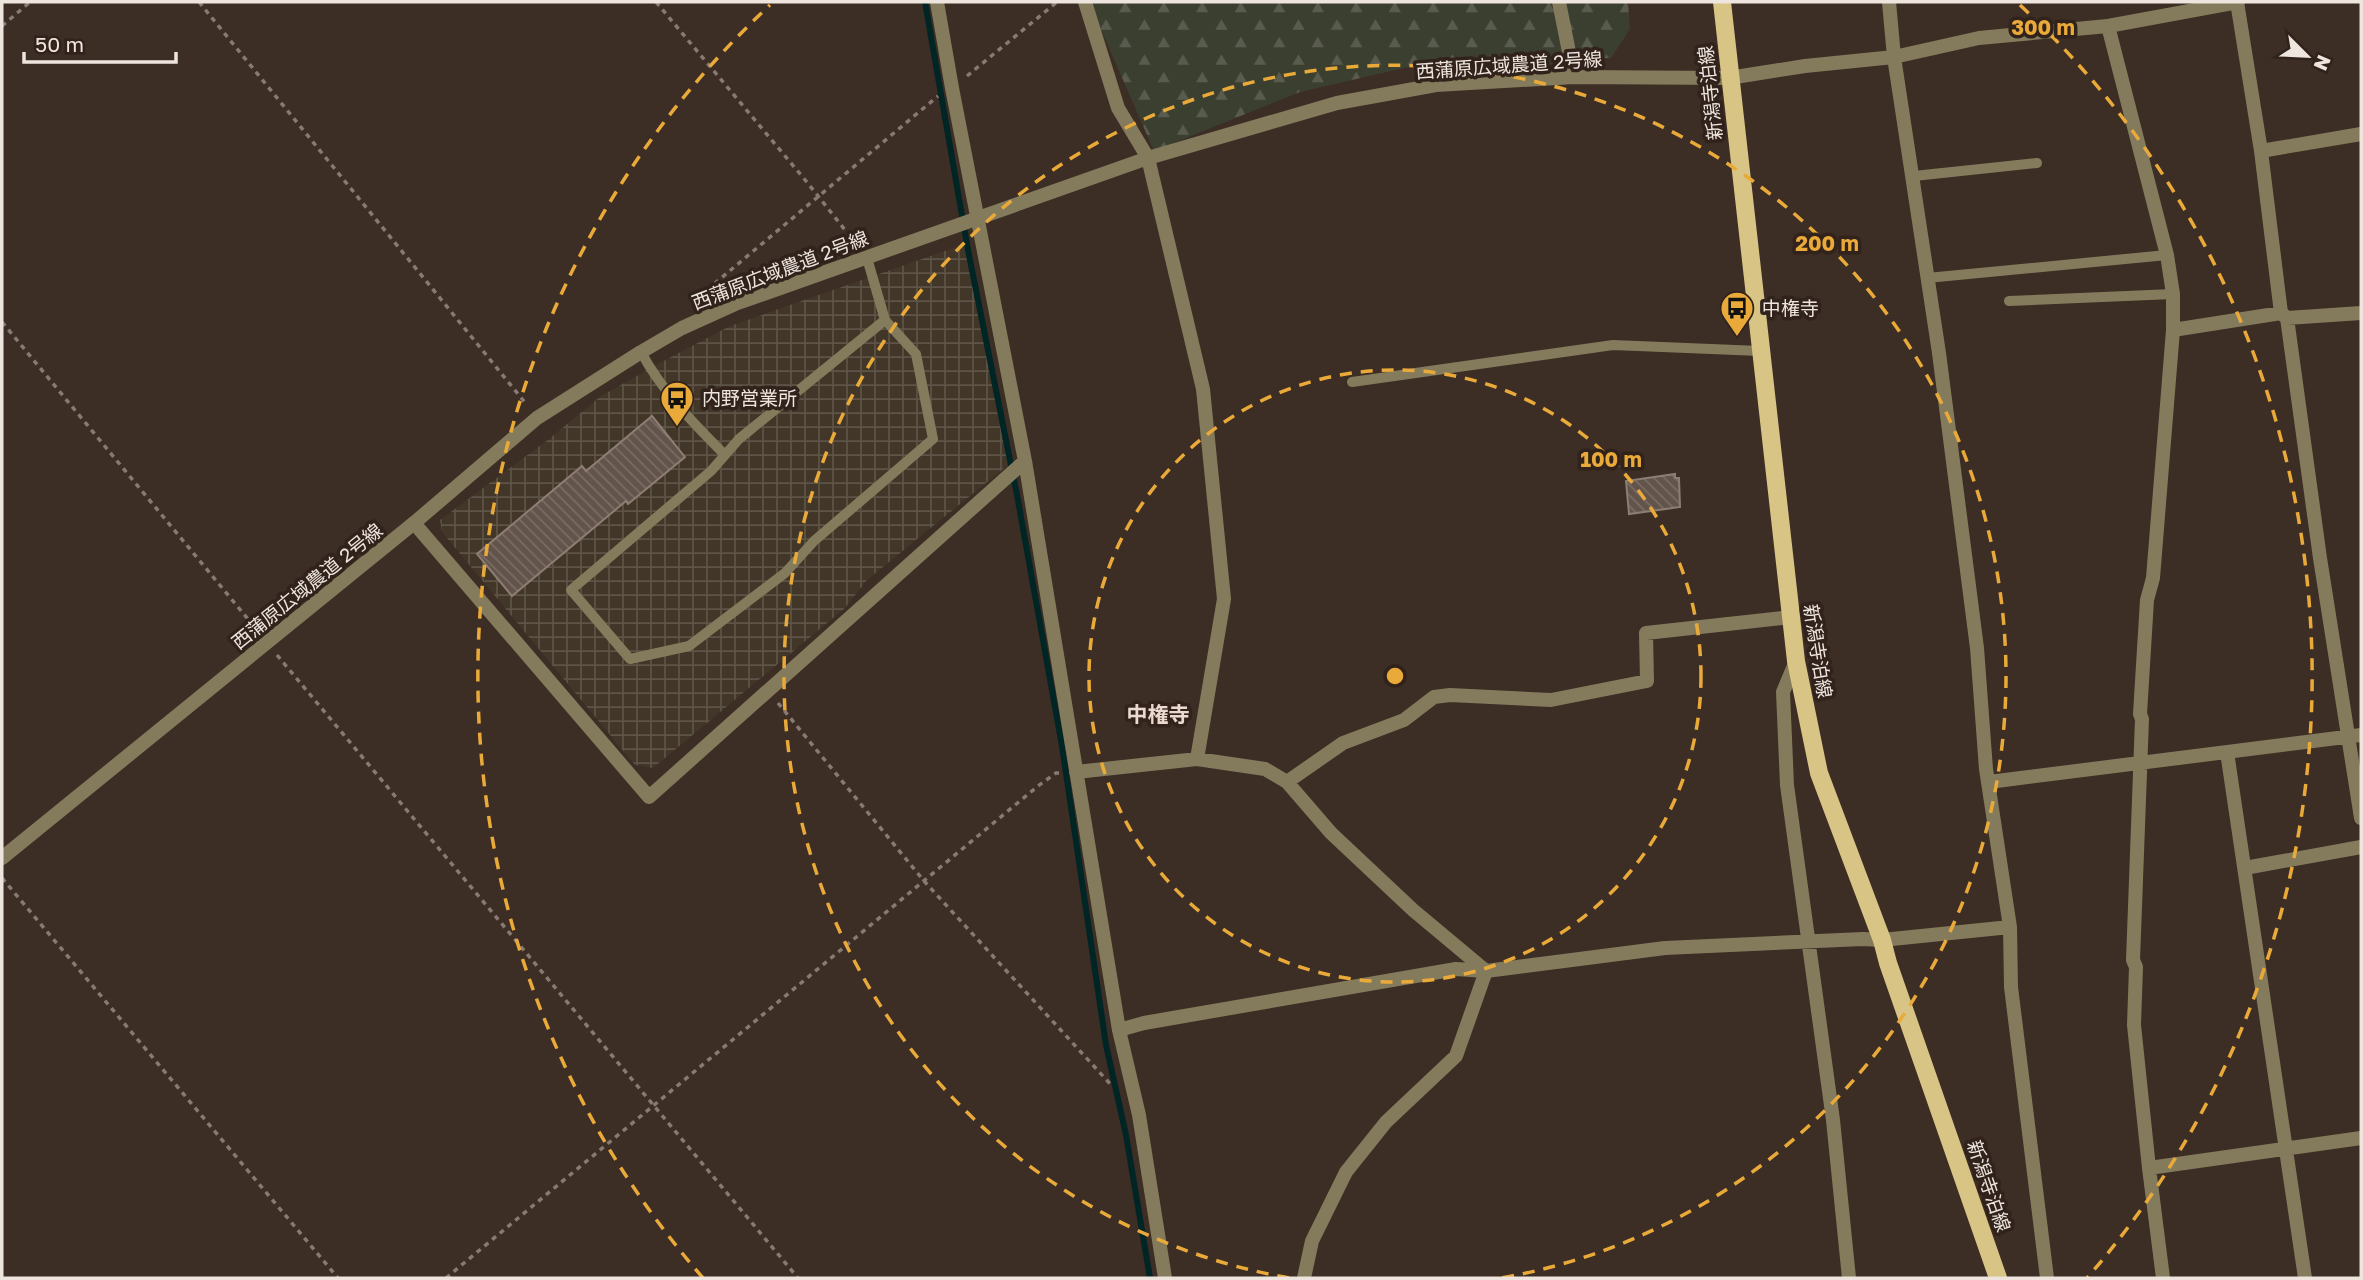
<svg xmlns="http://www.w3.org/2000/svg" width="2363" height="1280" font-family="'Golos Text','Noto Sans JP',sans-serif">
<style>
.industrial{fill:url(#industrial-grid)}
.forest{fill:url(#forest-firs)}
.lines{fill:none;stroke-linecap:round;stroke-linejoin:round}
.stream{stroke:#002525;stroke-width:6}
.building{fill:url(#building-back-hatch);stroke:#8e7d73;stroke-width:2}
.path{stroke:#877a73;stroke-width:3.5;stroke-dasharray:5 5;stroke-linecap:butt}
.service{stroke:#847b5c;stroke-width:10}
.minor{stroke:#847b5c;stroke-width:14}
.tertiary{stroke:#847b5c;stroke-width:14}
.primary{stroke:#d8c484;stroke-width:18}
.ring{fill:none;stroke:#eaaa39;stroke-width:3.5;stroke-dasharray:12 9}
.labels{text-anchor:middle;stroke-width:7;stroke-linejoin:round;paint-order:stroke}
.street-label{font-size:19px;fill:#eee5df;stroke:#31231b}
.poi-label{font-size:19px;fill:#eee5df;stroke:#31231b;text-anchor:start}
.neighbourhood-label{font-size:21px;font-weight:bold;fill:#ebd8ce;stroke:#31231b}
.centre{fill:#eaaa39;stroke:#31231b;stroke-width:3.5}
.ring-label{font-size:21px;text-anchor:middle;font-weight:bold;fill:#eaaa39;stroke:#31231b;stroke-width:7;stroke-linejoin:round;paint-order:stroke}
</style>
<defs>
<pattern id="industrial-grid" width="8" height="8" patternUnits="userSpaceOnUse" patternTransform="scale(1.75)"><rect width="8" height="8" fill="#413627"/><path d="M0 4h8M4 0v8" fill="none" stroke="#5d5346"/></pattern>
<pattern id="forest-firs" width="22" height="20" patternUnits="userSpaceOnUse" patternTransform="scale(1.75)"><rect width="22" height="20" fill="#3b3f30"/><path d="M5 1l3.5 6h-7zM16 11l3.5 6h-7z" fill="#585b4e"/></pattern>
<pattern id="building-back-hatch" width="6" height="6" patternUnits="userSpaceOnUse" patternTransform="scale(1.75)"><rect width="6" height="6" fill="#63544b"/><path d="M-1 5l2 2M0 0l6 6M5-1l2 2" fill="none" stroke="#7a6c64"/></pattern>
</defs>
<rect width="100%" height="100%" fill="#3c2d25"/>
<path class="industrial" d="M965,244l43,221 -141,115 -22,28 -192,160 -18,-3 -193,-233 -2,-12 109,-81 52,-43 70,-39 59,-31z"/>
<path class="forest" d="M1089,2h539l2,27 -19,29 -28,1 -51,8 -62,-5 -53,3 -117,27 -146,59z"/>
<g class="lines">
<path class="stream" d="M925,2l43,248 49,245 45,251 44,299 20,90 24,143"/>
</g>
<path class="building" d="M652,416l33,41 -57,47 -2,-3 -114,95 -35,-42 105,-88 4,5z
M1675,474v4h4l1,29 -51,7 -3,-33z"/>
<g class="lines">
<path class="path" d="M199,2l328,403
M656,2l150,179 51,64
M2,26l28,-24
M967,76l90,-74
M693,304l2,-4 243,-204
M2,322l255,308
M277,655l521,623
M778,703l146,178 189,206
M2,878l336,400
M446,1278l592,-492 18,-13h4"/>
<path class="service" d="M1914,176l123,-13
M867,258l18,62 31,34 17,85 -119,102 -29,32 -96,73 -59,13 -59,-69 140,-119 28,-32 146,-119
M1927,278l240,-23
M2009,301l164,-7
M641,352c21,39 52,71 84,103
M1352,382l261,-37 147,6"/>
<path class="minor" d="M937,2l15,86 73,373 94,569 20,85 26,163
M1085,2l33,106 30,50 55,231 21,210 -27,160
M1559,2l15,75
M1889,2l5,55 45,296 38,295 9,121 24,158 1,60 36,291
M2108,26l59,229 6,39v36l-20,248 -6,22 -7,114 2,5 -9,241 3,7 -2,58 15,143 14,110
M2261,151l100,-17
M2361,313l-74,5 33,240 41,260
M2173,330l108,-17 -20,-162 -24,-149
M414,523l235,274 376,-336
M1796,661l-13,31 4,93 46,335 16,158
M2227,752l78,526
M1076,772l121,-13 68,10 22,13 44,51 82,77 73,61
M1287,782l56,-39 61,-23 30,-23 16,-2 101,5 96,-19 -1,-48 145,-16
M1989,782l372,-47
M2245,868l116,-21
M1119,1030l25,-7 312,-54 30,2 179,-23 198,-9 19,1 128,-13
M2149,1168l212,-30
M1304,1278l8,-37 34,-69 40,-50 70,-66 30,-85"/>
<path class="tertiary" d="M2281,313l6,5
M2,858l412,-335 123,-105 104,-66 41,-24 53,-24 413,-146 189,-55 99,-18 138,-8 155,1 76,-12 89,-9 85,-19 129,-12 130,-24"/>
<path class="primary" d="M1722,2l74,659 23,112 63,167 6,23 110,315"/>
</g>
<g class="ring">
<circle cx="1395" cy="676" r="306"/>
<path d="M1289 1278A611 611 0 1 1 1501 1278"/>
<path d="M703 1278A917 917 0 0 1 770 5M2020 5A917 917 0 0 1 2087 1278"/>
</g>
<defs>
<symbol id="bus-pin" viewBox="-11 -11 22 30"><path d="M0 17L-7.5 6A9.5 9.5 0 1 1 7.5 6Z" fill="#eaaa39" stroke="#31231b"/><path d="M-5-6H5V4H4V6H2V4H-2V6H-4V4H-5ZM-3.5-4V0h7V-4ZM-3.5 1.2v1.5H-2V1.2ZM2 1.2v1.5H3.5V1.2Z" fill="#111"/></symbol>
</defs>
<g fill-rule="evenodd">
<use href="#bus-pin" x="1718" y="289" width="38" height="52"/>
<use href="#bus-pin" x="658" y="379" width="38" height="52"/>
</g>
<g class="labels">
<g class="street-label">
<text transform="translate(1509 65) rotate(-4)" y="7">西蒲原広域農道 2号線</text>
<text transform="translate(1710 93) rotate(-96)" y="7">新潟寺泊線</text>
<text transform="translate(780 270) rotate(-21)" y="7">西蒲原広域農道 2号線</text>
<text transform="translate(307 586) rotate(-39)" y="7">西蒲原広域農道 2号線</text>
<text transform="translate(1818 651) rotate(81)" y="7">新潟寺泊線</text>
<text transform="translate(1989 1186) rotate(71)" y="7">新潟寺泊線</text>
</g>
<g class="poi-label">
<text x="1762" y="315">中権寺</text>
<text x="702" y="405">内野営業所</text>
</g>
<g class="neighbourhood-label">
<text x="1158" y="722">中権寺</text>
</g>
</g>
<circle cx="1395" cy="676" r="10" class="centre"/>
<g class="ring-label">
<text x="2043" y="35">300 m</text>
<text x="1827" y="251">200 m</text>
<text x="1611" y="467">100 m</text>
</g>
<rect width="2363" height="1280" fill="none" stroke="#eee5df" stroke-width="7"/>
<g transform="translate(2307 56) rotate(114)" stroke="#31231b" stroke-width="5" paint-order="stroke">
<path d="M0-5L12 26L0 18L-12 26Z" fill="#eee5df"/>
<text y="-10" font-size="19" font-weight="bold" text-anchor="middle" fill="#eee5df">N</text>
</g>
<path d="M24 52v10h152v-10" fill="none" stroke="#eee5df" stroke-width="3.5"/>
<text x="35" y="52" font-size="21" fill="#eee5df" stroke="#31231b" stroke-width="5" paint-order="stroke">50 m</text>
</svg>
